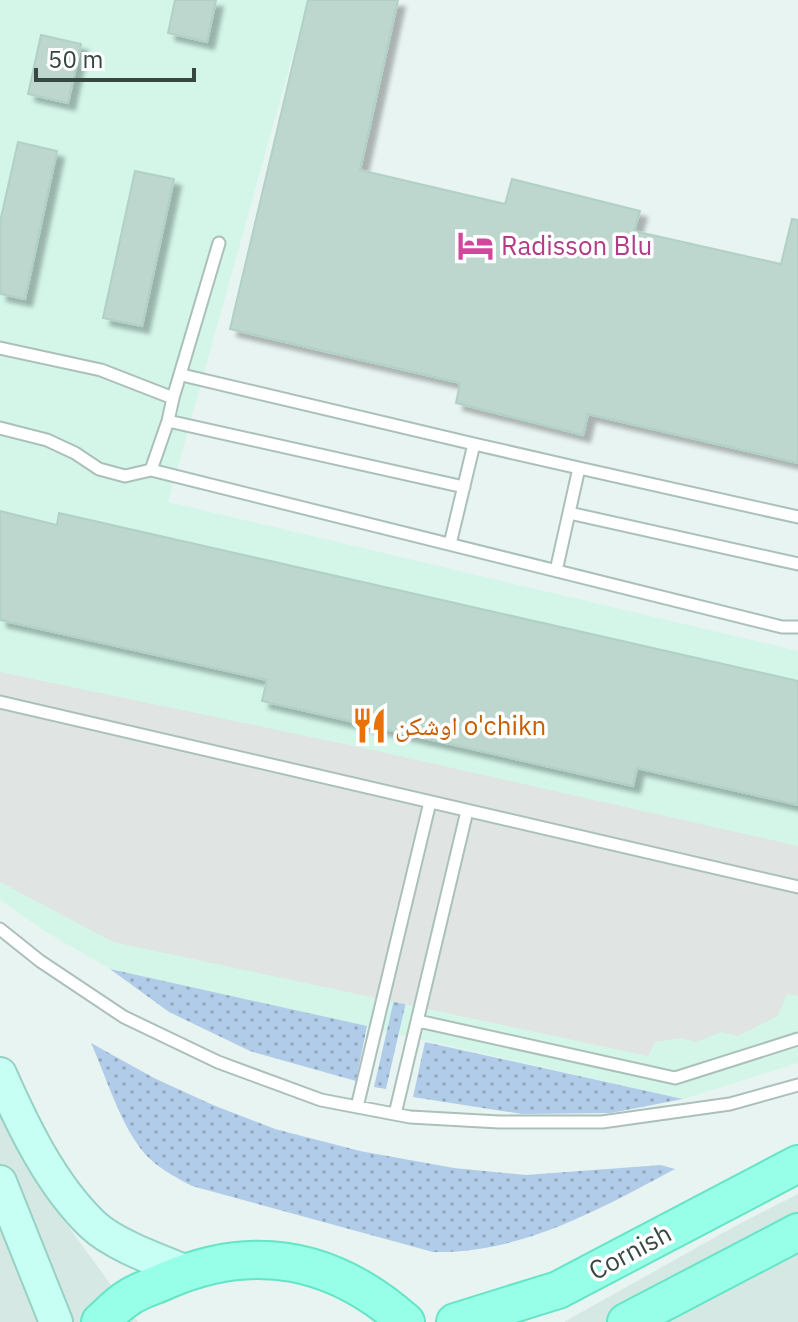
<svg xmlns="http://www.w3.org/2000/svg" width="798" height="1322" font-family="'IBM Plex Sans','Noto Naskh Arabic',sans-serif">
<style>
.residential{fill:#d6e8e3}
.commercial{fill:#d3f6e9}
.grass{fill:url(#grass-dots)}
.parking{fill:#e0e5e3}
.building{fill:#bdd6ce;stroke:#b1d1c6;stroke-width:2;filter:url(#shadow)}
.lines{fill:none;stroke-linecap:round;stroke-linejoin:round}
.lane-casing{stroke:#abc0ba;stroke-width:15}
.secondary-casing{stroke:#96d1c4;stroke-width:36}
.primary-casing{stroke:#66e4c6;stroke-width:40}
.lane{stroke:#fff;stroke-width:11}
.secondary{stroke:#c8fff5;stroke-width:32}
.primary{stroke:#97fee7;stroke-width:36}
.labels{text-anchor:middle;stroke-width:7;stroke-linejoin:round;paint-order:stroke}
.hotel-label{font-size:26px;fill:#b23c85;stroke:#fff;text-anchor:start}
.food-label{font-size:26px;fill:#c56008;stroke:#fff;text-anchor:start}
.street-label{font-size:26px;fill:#374842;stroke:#fff}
</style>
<defs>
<pattern id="grass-dots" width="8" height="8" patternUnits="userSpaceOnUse" patternTransform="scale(2)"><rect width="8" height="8" fill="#b1cce8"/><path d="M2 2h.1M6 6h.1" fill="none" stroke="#91a8be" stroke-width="1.8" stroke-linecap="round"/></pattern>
<filter id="shadow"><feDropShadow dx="7" dy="7" stdDeviation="2" flood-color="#0004"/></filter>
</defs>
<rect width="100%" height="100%" fill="#e8f4f1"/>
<path class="residential" d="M0,1108l39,78 99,136h-138z
M798,1194v128h-234l173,-97z"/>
<path class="commercial" d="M0,0h308l-140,502 630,149v412l-115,36 -573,-130 -64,-37 -46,-32z"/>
<path class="grass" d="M428,851l12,3 -54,235 -12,-2z
M110,969l257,57 -11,55 -106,-30 -81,-39z
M425,1042l258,57 -72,14 -89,1 -109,-17z
M91,1043l63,35 59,27 62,24 85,22 94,17 72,7 135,-10 14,4c-75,40 -154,85 -242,83l-241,-66c-15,-8 -30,-16 -42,-27 -28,-27 -43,-81 -59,-116z"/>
<path class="parking" d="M0,672l373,78 425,96v150l-11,-2 -9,22 -40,20 -17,-4 -25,10 -15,-4 -26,4 -7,14 -535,-114 -113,-60z"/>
<path class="building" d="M175,0h41l-9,42 -39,-9z
M308,0h90l-38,170 145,34 7,-25 128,32 -6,20 147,33 11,-45 6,1v243l-210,-49 -5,21 -127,-32 4,-20 -230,-54z
M41,35l40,9 -13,59 -40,-9z
M18,142l39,9 -32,148 -25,-5v-72z
M135,171l39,8 -32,147 -39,-8z
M0,511l57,14 2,-12 739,168v124l-161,-37 -4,18 -371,-85 5,-21 -267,-60z"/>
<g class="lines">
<defs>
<path id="lane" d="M0,348l101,22 72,28 -5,23 -17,49 -26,6 -26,-7 -24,-16 -28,-13 -47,-12
M182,375l292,69
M173,398l46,-155
M168,421l296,66
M579,468l219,49
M151,470l631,157h16
M569,513l229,51
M450,544l24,-100 105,24 -23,103
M0,702l798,185
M0,929l40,32 84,56 94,45 103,38 89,17 89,5h103l128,-18 68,-19
M418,1021l257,57 123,-39
M357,1107l73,-305
M395,1114l72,-303"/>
<path id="secondary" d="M0,1074c23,52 51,111 93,151 21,20 67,36 94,47
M0,1182l56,140"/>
<path id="primary" d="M100,1322c9,-8 18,-18 28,-24 11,-8 27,-12 39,-18 89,-38 168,-21 239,42
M455,1322l103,-32 240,-126
M626,1322l172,-90"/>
</defs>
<use href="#lane" class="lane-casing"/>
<use href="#secondary" class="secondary-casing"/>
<use href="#primary" class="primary-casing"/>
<use href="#lane" class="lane"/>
<use href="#secondary" class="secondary"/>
<use href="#primary" class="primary"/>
</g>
<defs>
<symbol id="hotel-bare" viewBox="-9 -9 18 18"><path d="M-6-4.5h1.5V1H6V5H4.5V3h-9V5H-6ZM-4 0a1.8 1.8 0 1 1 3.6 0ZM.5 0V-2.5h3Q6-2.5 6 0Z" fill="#d1479c" stroke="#fff" stroke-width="2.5" paint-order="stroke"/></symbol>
<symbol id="restaurant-bare" viewBox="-9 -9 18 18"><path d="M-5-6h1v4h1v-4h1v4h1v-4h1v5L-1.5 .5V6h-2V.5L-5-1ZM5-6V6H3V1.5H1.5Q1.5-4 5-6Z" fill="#e8710a" stroke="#fff" stroke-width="2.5" paint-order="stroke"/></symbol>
</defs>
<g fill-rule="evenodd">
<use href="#hotel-bare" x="450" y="220" width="51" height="51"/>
<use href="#restaurant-bare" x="344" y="700" width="51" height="51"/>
</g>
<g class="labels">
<g class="hotel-label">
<text x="501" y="255">Radisson Blu</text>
</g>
<g class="food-label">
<text x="395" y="735">اوشكن o'chikn</text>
</g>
<g class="street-label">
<text transform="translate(630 1252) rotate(-28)" y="9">Cornish</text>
</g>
</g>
<path d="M36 68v12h158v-12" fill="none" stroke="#374842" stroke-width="4"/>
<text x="48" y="68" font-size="24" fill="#374842" stroke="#ffffff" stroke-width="6" paint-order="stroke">50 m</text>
</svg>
